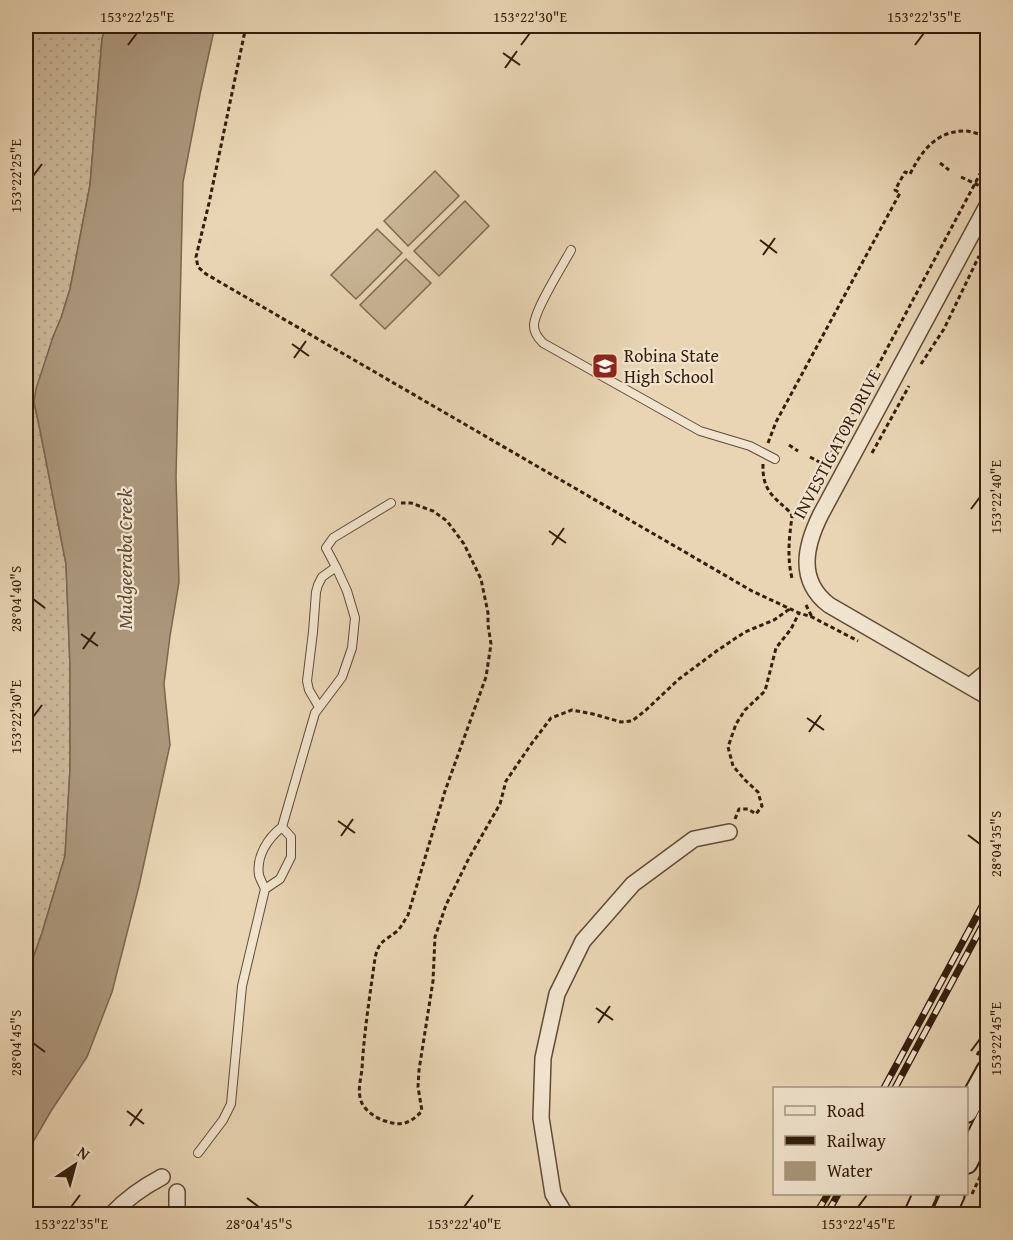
<svg xmlns="http://www.w3.org/2000/svg" width="1013" height="1240" font-family="'Gentium Book Plus',serif">
<style>
.grass{fill:url(#grass-dots);stroke:#7f6a52;stroke-width:1.5}
.pitch{fill:#cab697;stroke:#7f6a52;stroke-width:1.5}
.water{fill:#ab967b;stroke:#7b664f;stroke-width:1.5}
.lines{fill:none;stroke-linecap:round;stroke-linejoin:round}
.lane-casing{stroke:#614b36;stroke-width:10}
.street-casing{stroke:#614b36;stroke-width:18}
.secondary-casing{stroke:#341d0c;stroke-width:26}
.path{stroke:#341d0c;stroke-width:3;stroke-dasharray:4.5 3;stroke-linecap:butt}
.lane{stroke:#f1e4ce;stroke-width:8}
.street{stroke:#f1e4ce;stroke-width:15}
.secondary{stroke:#f1e4ce;stroke-width:22}
.rail-casing{stroke:#341d0c;stroke-width:7}
.rail{stroke:#f1e4ce;stroke-width:4.5;stroke-dasharray:14;stroke-linecap:butt}
.ticks{fill:none;stroke:#341d0c;stroke-width:2}
.labels{text-anchor:middle;stroke-width:4.5;stroke-linejoin:round;paint-order:stroke}
.poi-label{font-size:18px;fill:#341d0c;stroke:#f1e4ce;text-anchor:start}
.street-label{font-size:18px;fill:#341d0c;stroke:#f1e4ce}
.water-label{font-size:20px;font-style:italic;fill:#5e4733;stroke:#f1e4ce}
.neatline{fill:none;stroke:#341d0c;stroke-width:2}
.ticks-label{font-size:15px;text-anchor:middle;fill:#341d0c}
</style>
<defs>
<pattern id="grass-dots" width="8" height="8" patternUnits="userSpaceOnUse" patternTransform="scale(1.5)"><rect width="8" height="8" fill="#cab697"/><path d="M2 2h.1M6 6h.1" fill="none" stroke="#ae9c81" stroke-width="1.8" stroke-linecap="round"/></pattern>
</defs>
<rect width="100%" height="100%" fill="#e9d5b4"/>
<filter id="stains"><feTurbulence type="fractalNoise" baseFrequency=".00333" numOctaves="4"/><feColorMatrix values="0 0 0 0 .2 0 0 0 0 .09 0 0 0 0 .02 0 0 0 .5 -.17"/></filter>
<radialGradient id="worn" r=".72"><stop offset=".6" stop-color="#630" stop-opacity="0"/><stop offset="1" stop-color="#630" stop-opacity=".3"/></radialGradient>
<path class="grass" d="M26,26h80l-4,13 -12,146 -20,104 -9,29 -8,19 -19,65 6,28 26,134 4,102v103l-5,87 -23,77 -16,45z"/>
<path class="pitch" d="M435,171l24,25 -51,50 -24,-25z
M465,201l24,25 -50,50 -25,-25z
M377,229l25,24 -46,46 -25,-24z
M406,259l25,24 -46,46 -25,-24z"/>
<path class="water" d="M106,26h109l-15,68 -17,88 -7,295 3,105 -9,54 -6,48 6,61 -31,141 -27,106 -25,65 -36,54 -25,43v-176l16,-45 23,-77 5,-87v-103l-4,-102 -26,-134 -6,-28 2,-13 17,-52 8,-19 9,-29 20,-104 12,-146z"/>
<g class="lines">
<defs>
<path id="lane" d="M571,250c-8,15 -38,62 -37,76 0,7 4,12 9,17l157,88 50,15 25,13
M319,707l-10,-17 -2,-9 6,-49 3,-40 2,-7 4,-8 14,-10
M265,889l15,-10 11,-22v-20l-9,-10
M198,1153l25,-33 8,-16 11,-118 23,-97c-2,-5 -5,-10 -6,-14 -3,-19 9,-37 23,-48l33,-114 27,-36 10,-29 3,-30 -8,-27 -11,-24 -10,-19 7,-10 58,-35"/>
<path id="street" d="M988,204l-167,310c-16,32 -24,66 8,91l159,92
M970,686l18,-15
M112,1214c15,-16 31,-27 50,-37
M177,1214v-22
M565,1214l-12,-20 -12,-76 2,-60 14,-64 26,-53 50,-57 61,-45 35,-7"/>
<path id="secondary" d="M966,1111l22,-40
M966,1162l22,-44
M916,1214l9,-20
M944,1214l9,-20"/>
</defs>
<use href="#lane" class="lane-casing"/>
<use href="#street" class="street-casing"/>
<use href="#secondary" class="secondary-casing"/>
<path class="path" d="M246,26l-37,177 -13,54 2,10 8,7 546,317 47,22 13,4 46,24
M940,163l9,7
M961,177l21,10
M921,364l23,-35 35,-73
M768,443l8,-21 124,-229 -5,-3 10,-18 5,2c11,-22 26,-43 54,-43 8,0 16,4 24,6
M789,445l9,6
M872,453l37,-67
M810,457l15,8 162,-304
M763,464c-1,27 11,33 28,49l1,4c-3,21 -5,41 0,61
M401,503h10l22,8 14,10 17,23 17,35 7,34v12l3,19 -5,33 -41,114 -37,124c-4,6 -7,13 -12,17 -13,10 -17,9 -21,26 -5,37 -11,74 -13,111 -1,9 -4,19 -2,28 1,11 15,21 25,24 18,6 25,2 37,-10l-4,-24 1,-17 14,-89 2,-44 11,-32 23,-47 31,-54 6,-23 26,-38 19,-25 21,-8 21,4 28,8 11,-1 14,-11 33,-31 39,-29 27,-18 29,-12 17,-12
M806,605l6,12
M984,658l4,-16
M735,819l4,-10h9l8,5 6,-8 -4,-14 -13,-12 -12,-14 -5,-19 8,-23 9,-14 20,-19 11,-43 15,-19 8,-16
M977,1055l11,-18
M972,1194l9,-19"/>
<use href="#lane" class="lane"/>
<use href="#street" class="street"/>
<use href="#secondary" class="secondary"/>
<defs>
<path id="rail" d="M884,1088l104,-193
M895,1088l93,-173
M816,1214l12,-20
M827,1214l11,-20"/>
</defs>
<use href="#rail" class="rail-casing"/>
<use href="#rail" class="rail"/>
</g>
<path class="ticks" d="M128,45l9,-12M521,45l9,-12M915,45l9,-12M503,53l17,12M505,68l12,-17M33,176l9,-12M760,240l17,13M763,255l12,-17M292,344l17,12M294,358l12,-17M971,509l9,-12M549,531l17,12M552,545l12,-17M33,599l12,9M81,634l17,12M83,649l12,-17M33,717l9,-12M807,718l17,12M809,732l12,-17M338,821l17,12M968,835l12,9M341,836l12,-17M596,1008l17,12M598,1023l12,-17M33,1043l12,9M971,1051l9,-12M127,1111l17,13M130,1126l12,-17M247,1198l12,9M71,1207l9,-12M464,1207l9,-12M858,1207l9,-12"/>
<defs>
<symbol id="school-square" viewBox="-11 -11 22 22"><rect x="-9" y="-9" width="18" height="18" rx="4" fill="#8f2418" stroke="#f1e4ce"/><path d="M0-5L7-2L0 1L-7-2ZM-4 1L0 2.5L4 1V4Q0 6-4 4Z" fill="#fff"/></symbol>
</defs>
<g fill-rule="evenodd">
<use href="#school-square" x="590" y="351" width="30" height="30"/>
</g>
<g class="labels">
<g class="poi-label">
<text x="624" y="362">Robina State<tspan x="624" dy="21">High School</tspan></text>
</g>
<g class="street-label">
<text transform="translate(837 444) rotate(-62)" y="6">INVESTIGATOR DRIVE</text>
</g>
<g class="water-label">
<text transform="translate(125 559) rotate(-90)" y="7">Mudgeeraba Creek</text>
</g>
</g>
<rect width="1013" height="1240" fill="none" stroke="#e9d5b4" stroke-width="66"/>
<rect x="773" y="1087" width="195" height="108" fill="#f1e4ce" stroke="#a59480" stroke-width="1.5"/>
<rect x="785" y="1106" width="30" height="9" fill="#f1e4ce" stroke="#a59480" stroke-width="1.5"/>
<text x="827" y="1117" font-size="18" fill="#341d0c">Road</text>
<rect x="785" y="1136" width="30" height="9" fill="#341d0c" stroke="#a59480" stroke-width="1.5"/>
<text x="827" y="1147" font-size="18" fill="#341d0c">Railway</text>
<rect x="785" y="1162" width="30" height="18" fill="#ab967b" stroke="#a59480" stroke-width="1.5"/>
<text x="827" y="1177" font-size="18" fill="#341d0c">Water</text>
<g transform="translate(75 1165) rotate(36)" stroke="#f1e4ce" stroke-width="4.5" paint-order="stroke">
<path d="M0-4.5L10 22L0 15L-10 22Z" fill="#341d0c"/>
<text y="-9" font-size="16" font-weight="bold" text-anchor="middle" fill="#341d0c">N</text>
</g>
<rect x="33" y="33" width="947" height="1174" class="neatline"/>
<g class="ticks-label">
<text x="137" y="22">153°22'25"E</text>
<text x="530" y="22">153°22'30"E</text>
<text x="924" y="22">153°22'35"E</text>
<text transform="translate(16 176) rotate(-90)" y="5">153°22'25"E</text>
<text transform="translate(996 497) rotate(-90)" y="5">153°22'40"E</text>
<text transform="translate(16 599) rotate(-90)" y="5">28°04'40"S</text>
<text transform="translate(16 717) rotate(-90)" y="5">153°22'30"E</text>
<text transform="translate(996 844) rotate(-90)" y="5">28°04'35"S</text>
<text transform="translate(996 1039) rotate(-90)" y="5">153°22'45"E</text>
<text transform="translate(16 1043) rotate(-90)" y="5">28°04'45"S</text>
<text x="71" y="1229">153°22'35"E</text>
<text x="259" y="1229">28°04'45"S</text>
<text x="464" y="1229">153°22'40"E</text>
<text x="858" y="1229">153°22'45"E</text>
</g>
<rect width="100%" height="100%" filter="url(#stains)"/>
<rect width="100%" height="100%" fill="url(#worn)"/>
</svg>
